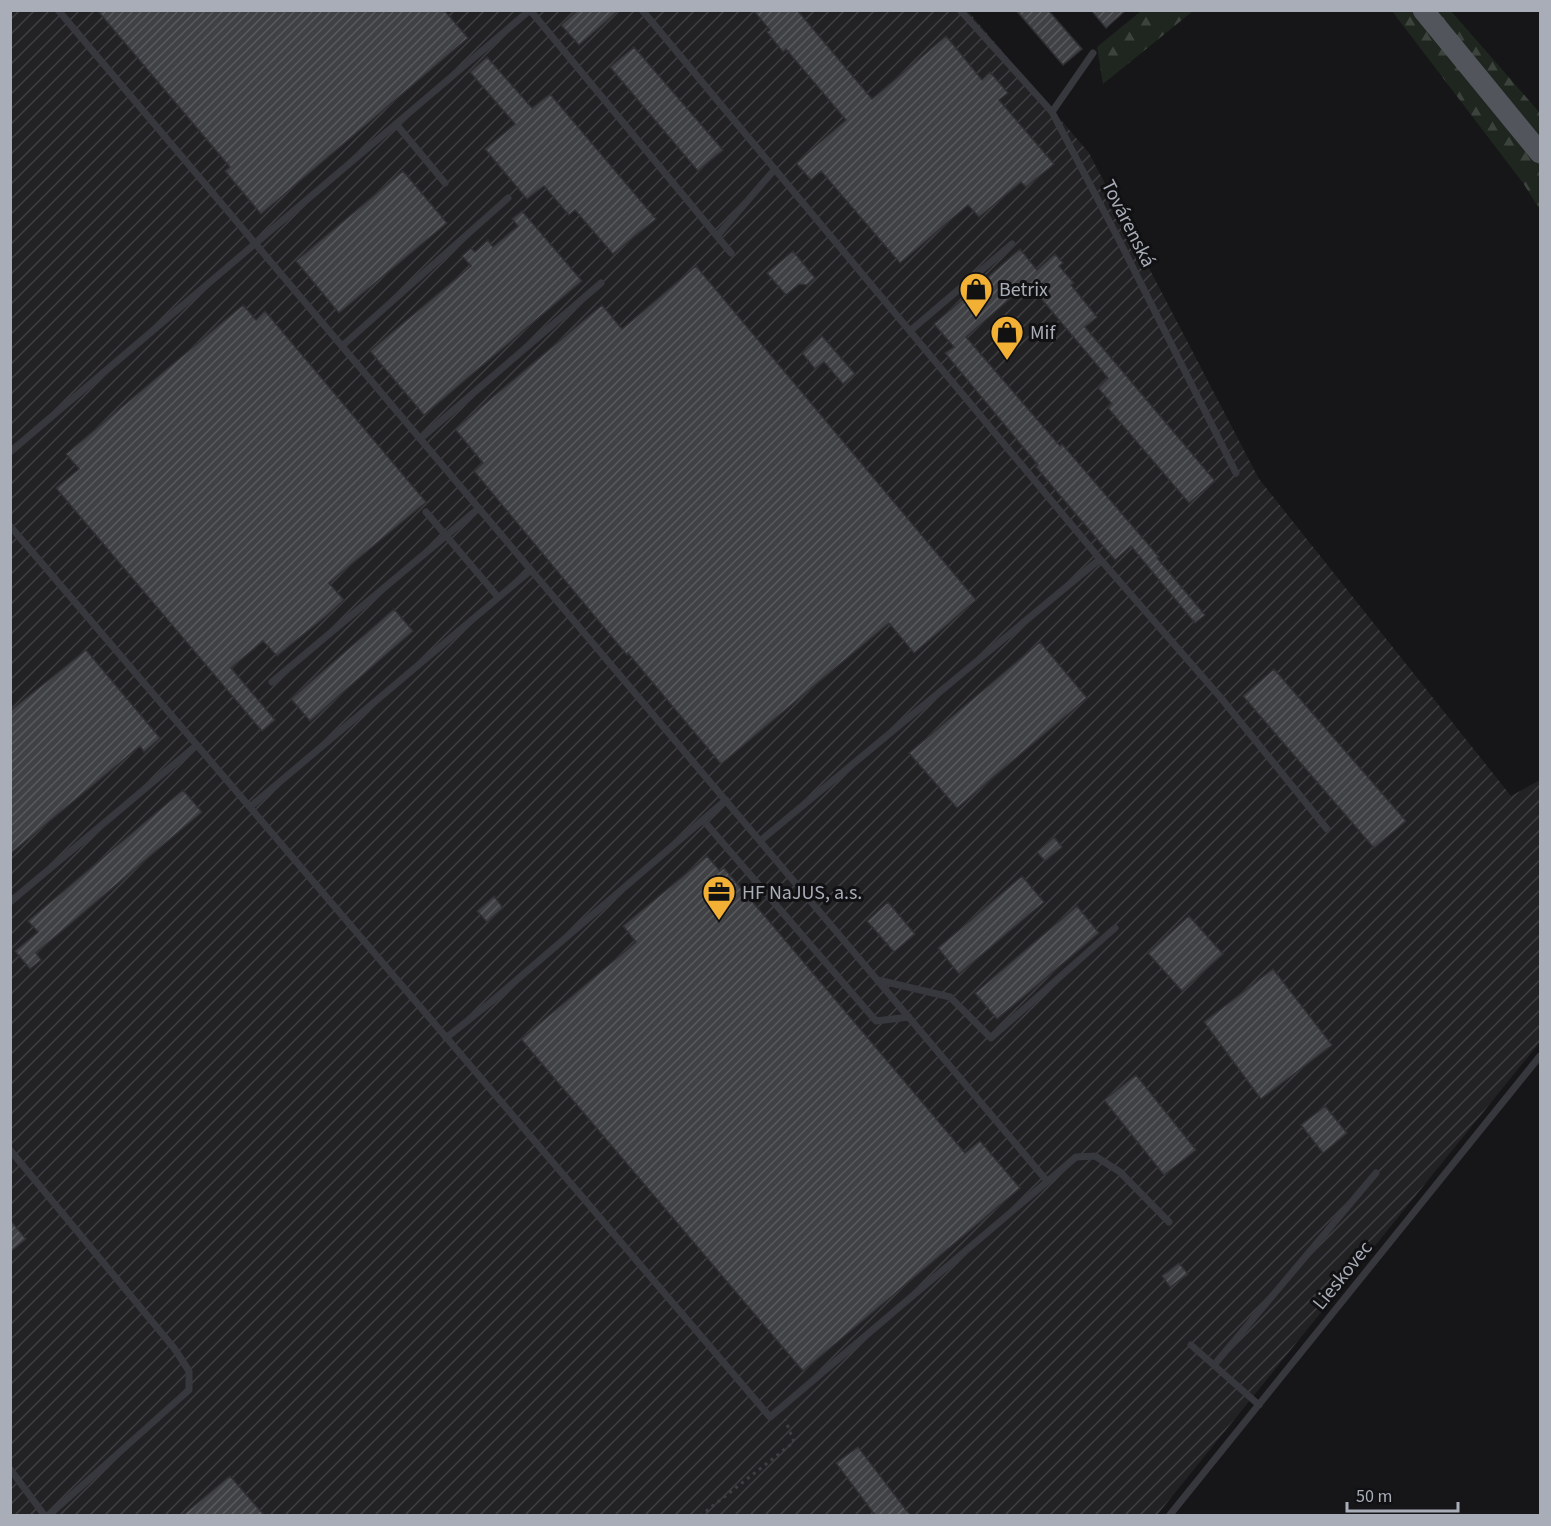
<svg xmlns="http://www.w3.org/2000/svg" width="1551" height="1526" font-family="'Source Sans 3',sans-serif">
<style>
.industrial{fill:url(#industrial-furrows)}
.forest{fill:url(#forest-firs)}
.building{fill:url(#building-hatch);stroke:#303034;stroke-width:1.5}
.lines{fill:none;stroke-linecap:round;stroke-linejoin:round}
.path{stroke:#3d3f44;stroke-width:3;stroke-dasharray:3 4.5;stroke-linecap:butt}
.lane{stroke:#37383d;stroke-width:7}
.primary{stroke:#53555c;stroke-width:21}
.labels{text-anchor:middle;stroke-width:6;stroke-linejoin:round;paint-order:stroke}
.street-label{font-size:20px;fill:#a8adb8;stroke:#111113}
.poi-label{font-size:20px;fill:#a8adb8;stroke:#111113;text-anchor:start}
</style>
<defs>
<pattern id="industrial-furrows" width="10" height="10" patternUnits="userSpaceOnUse" patternTransform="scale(1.5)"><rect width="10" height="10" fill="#222225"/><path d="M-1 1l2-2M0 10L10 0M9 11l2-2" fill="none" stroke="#3f3f43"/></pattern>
<pattern id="forest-firs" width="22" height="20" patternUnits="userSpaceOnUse" patternTransform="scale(1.5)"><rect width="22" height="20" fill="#1e261f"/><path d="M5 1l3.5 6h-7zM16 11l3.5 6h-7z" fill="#3c433d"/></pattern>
<pattern id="building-hatch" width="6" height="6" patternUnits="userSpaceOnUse" patternTransform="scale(1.5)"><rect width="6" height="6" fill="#404145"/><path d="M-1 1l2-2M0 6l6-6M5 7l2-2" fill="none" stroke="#595a5e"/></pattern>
</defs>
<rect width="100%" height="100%" fill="#161618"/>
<path class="industrial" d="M10,11h958l121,142 170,326 252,317 29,-16v262l-383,473h-1146z"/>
<path class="forest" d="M1141,11h52l-90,73 -6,-37z
M1392,11h59l89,102v97l-17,-27z"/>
<path class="building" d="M97,10h347l24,28 -207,176 -36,-43 5,-4z
M578,10h41l-40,35 -18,-20z
M753,10h44l75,89 74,-63 36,44 8,-8 18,21 -9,7 55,64 -28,23 -5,-5 -42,35 -11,-12 -68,58 -79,-92 -10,9 -15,-17 50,-43 -60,-71 -3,3 -16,-20 3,-2z
M1016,10h32l34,39 -19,16z
M1091,10h35l-20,18z
M634,47l89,103 -25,21 -88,-104z
M487,57l45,51 18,-14 106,125 -43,35 -38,-44 -6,5 -25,-29 -17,13 -42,-50 30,-25 -45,-52z
M403,171l44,52 -108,90 -43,-52z
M522,211l60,70 -158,134 -54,-64 101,-85 -9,-10 9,-8 4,4 13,-12 5,7 25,-21 -6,-7z
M1020,249l17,21 18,-16 8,9 -4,3 15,17 -3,2 26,32 -12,10 130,154 -26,22 -81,-95 4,-4 -14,-16 10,-10 -80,-95 -62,54 94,109 2,-2 97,113 -2,1 48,57 -10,8 -64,-77 -16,14 -79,-93 2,-2 -93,-112 9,-6 -20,-23z
M793,251l22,27 -8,7 -8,-1 -13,11 -19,-22z
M696,266l280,334 -62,53 -25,-30 -168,141 -93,-111 -1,2 -153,-184 9,-8 -28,-34 147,-124 20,24z
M243,305l13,15 9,-9 161,191 -97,81 15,17 -18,16 -49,40 -14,-15 -32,27 44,52 -13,11 -206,-243 23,-19 -13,-15z
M822,336l33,38 -12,10 -19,-22 -9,7 -13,-16z
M394,609l19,22 -103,90 -19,-22z
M1040,642l47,56 -130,110 -48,-55z
M86,650l74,88 -16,14 -4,-6 -130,108v-143z
M1274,669l132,152 -32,27 -131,-152z
M183,790l19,22 -166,141 5,7 -11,9 -15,-18 23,-19 -10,-11z
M1054,837l8,10 -17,14 -8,-9z
M707,856l13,15 4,-3 241,285 15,-12 40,47 -217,183 -282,-332 115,-97 -13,-16z
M1022,876l22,26 -85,72 -21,-26z
M494,896l9,12 -16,14 -10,-11z
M888,902l27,32 -21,18 -27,-31z
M1077,906l22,27 -102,86 -22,-26z
M1189,916l34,38 -41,37 -34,-38z
M1273,969l59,76 -71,54 -57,-77z
M1136,1075l60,75 -32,25 -60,-75z
M1325,1106l22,27 -24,20 -22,-28z
M10,1220l16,19 -16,13z
M1179,1263l9,11 -18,13 -8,-11z
M858,1447l52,68h-35l-39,-52z
M230,1476l34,39h-81z"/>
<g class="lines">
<path class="path" d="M700,1516l94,-74 -9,-23"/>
<path class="lane" d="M58,10l989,1171
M530,10l201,243
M642,10l458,549 121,139 106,131
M960,10l92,102 66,126 118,235
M1052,112l41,-59
M396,124l49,59
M717,236l58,-67
M910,331l102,-87
M342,346l166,-148
M420,439l181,-156
M10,452l520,-442
M426,512l72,85
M10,526l760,891 306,-260 19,-1 25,16 49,50
M272,682l207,-174
M250,807l281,-237
M703,820l173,201 33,-4
M760,841l340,-282
M10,902l187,-157
M878,980l72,17 41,41 124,-110
M446,1038l45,-36 235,-202
M10,1150l164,198 15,23v19l-141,126
M1191,1345l68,60
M1214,1365l162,-192
M10,1469l35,47
M1169,1516l371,-460"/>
<path class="primary" d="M1423,10l117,143"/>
</g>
<defs>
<symbol id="shop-pin" viewBox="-11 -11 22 30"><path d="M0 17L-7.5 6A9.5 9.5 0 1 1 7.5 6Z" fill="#f2b134" stroke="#111113"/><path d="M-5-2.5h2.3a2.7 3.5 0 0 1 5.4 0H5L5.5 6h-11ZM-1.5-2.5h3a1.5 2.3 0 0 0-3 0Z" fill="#111"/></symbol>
<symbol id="office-pin" viewBox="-11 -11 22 30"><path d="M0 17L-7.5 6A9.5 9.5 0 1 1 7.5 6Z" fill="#f2b134" stroke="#111113"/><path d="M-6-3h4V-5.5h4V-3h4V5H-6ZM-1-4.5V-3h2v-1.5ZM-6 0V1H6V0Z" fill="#111"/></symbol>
</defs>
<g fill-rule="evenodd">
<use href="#shop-pin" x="957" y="270" width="38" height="52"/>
<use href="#shop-pin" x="988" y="313" width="38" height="52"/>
<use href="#office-pin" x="700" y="873" width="38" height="52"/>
</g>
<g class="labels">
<g class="street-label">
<text transform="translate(1129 223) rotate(63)" y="7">Továrenská</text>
<text transform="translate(1342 1275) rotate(-51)" y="7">Lieskovec</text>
</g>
<g class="poi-label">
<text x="999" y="296">Betrix</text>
<text x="1030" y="339">Mif</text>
<text x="742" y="899">HF NaJUS, a.s.</text>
</g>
</g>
<rect width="1551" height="1526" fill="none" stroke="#a8adb8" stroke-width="24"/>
<path d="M1347 1502v9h111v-9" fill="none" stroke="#a8adb8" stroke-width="3"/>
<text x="1356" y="1502" font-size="18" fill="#a8adb8" stroke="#111113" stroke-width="4.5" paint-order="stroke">50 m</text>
</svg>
